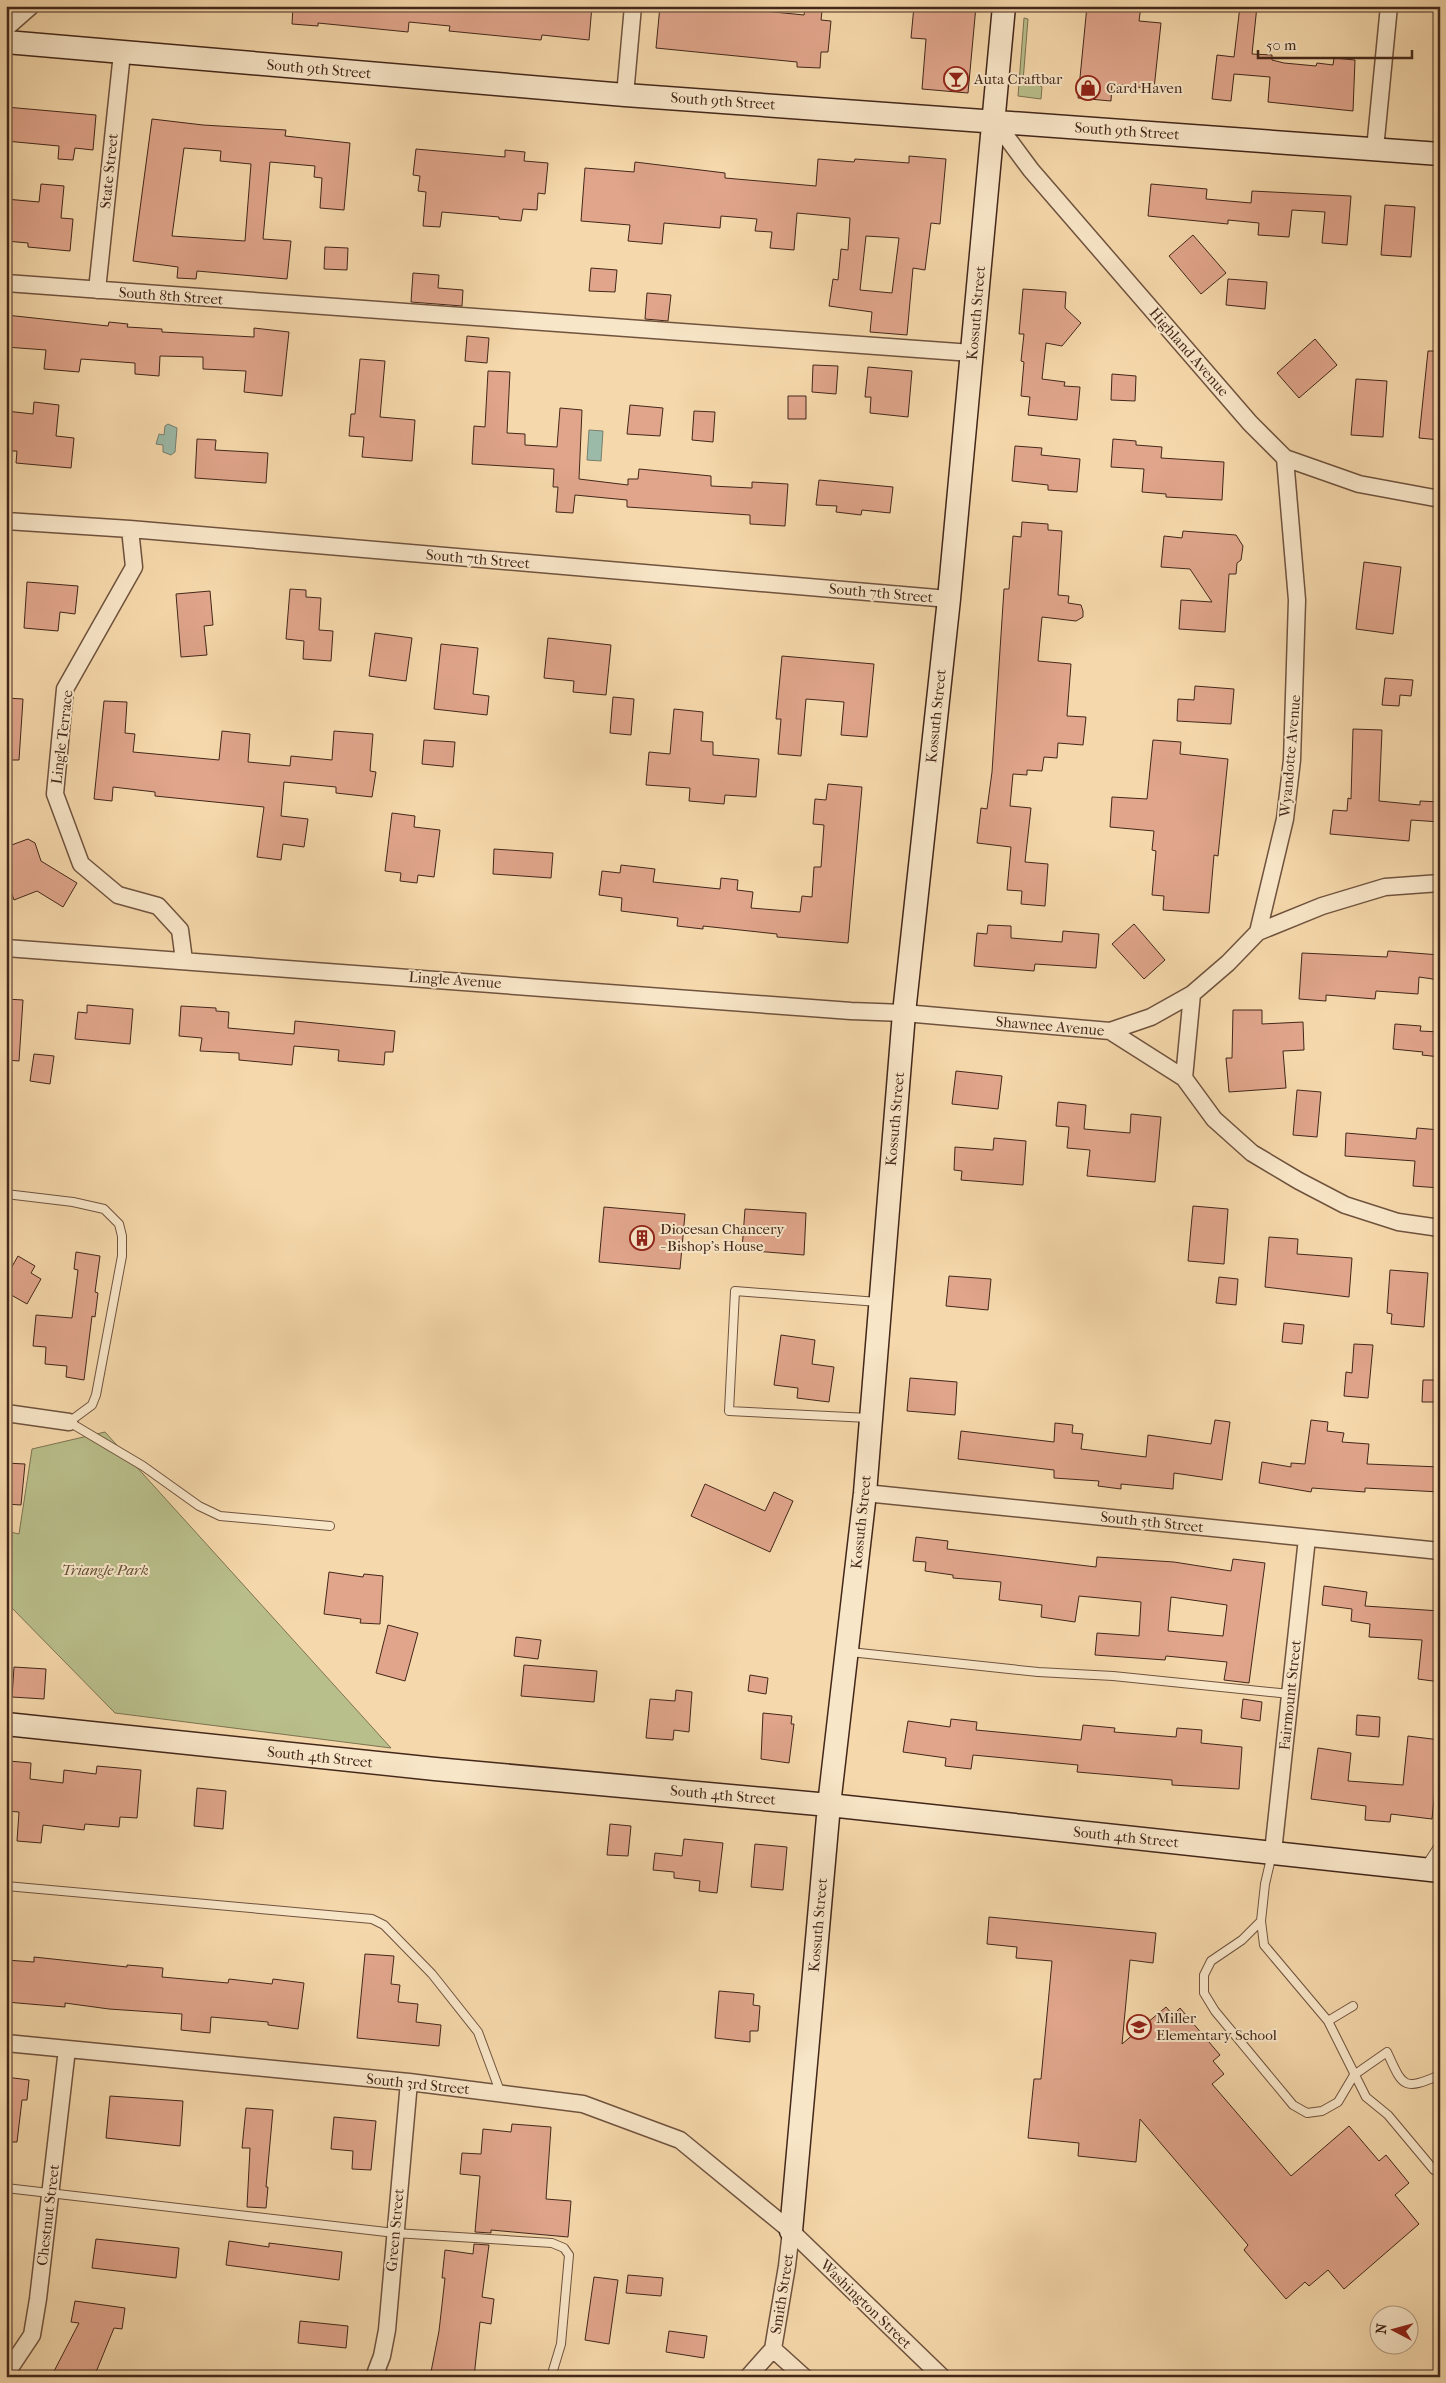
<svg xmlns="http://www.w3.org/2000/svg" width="1446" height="2383" font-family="'IM FELL French Canon',serif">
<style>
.green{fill:#b9bf8b;stroke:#7e7352}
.water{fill:#9cbaa8;stroke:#787f6f}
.building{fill:#e0a58b;stroke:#43271a;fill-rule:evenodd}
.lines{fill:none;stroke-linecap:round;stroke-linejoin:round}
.lane-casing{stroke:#70533e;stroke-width:10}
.street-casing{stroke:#70533e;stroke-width:19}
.secondary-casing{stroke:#43271a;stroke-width:25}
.lane{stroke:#f8e6c8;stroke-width:8}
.street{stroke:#f8e6c8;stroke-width:16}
.secondary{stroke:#f8e6c8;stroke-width:22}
.labels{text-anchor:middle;stroke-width:4;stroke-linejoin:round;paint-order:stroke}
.street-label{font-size:15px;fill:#43271a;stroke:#f8e6c8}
.poi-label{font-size:15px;fill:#43271a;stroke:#f8e6c8;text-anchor:start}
.park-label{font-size:15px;font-style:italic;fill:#604d36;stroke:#f8e6c8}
</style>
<rect width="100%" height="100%" fill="#f5d8ab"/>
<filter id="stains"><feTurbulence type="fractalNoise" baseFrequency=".004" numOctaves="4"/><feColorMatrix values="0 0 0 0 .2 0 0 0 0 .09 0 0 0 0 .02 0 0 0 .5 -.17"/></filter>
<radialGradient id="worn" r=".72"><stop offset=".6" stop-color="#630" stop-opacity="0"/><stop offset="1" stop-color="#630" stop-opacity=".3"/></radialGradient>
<path class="green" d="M1024,18l4,1 -5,62 11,1 8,5 -1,12 -23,-3z
M105,1432l286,316 -276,-35 -109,-111v-71l13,3 13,-85z"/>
<path class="water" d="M168,424l9,4 -2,24 -4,3 -8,-3v-7l-7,-1 3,-10 5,1 1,-9z
M589,430l14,1 -2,30 -14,-1z"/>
<path class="building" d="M293,6h299l-3,34 -47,-5 -1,5 -92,-9 1,-5 -41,-4 -1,10 -90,-9v3l-26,-2z
M660,6h75l-1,2 70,7 1,-5 17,1 -1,9 10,1 -3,31h-7l-1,16 -23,-1v-5l-141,-14z
M914,6h62l-8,87 -46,-4 4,-50 -15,-1z
M1087,6h54l-2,15 22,2 -7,66 -42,-5 -1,17 -33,-3z
M1240,6h17l-5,48 20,1v5l12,3 32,3 1,-3 16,2 1,-7 21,2 -2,51 -85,-9 2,-25 -36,-3 -3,27 -19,-2 5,-44 17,2z
M6,107l90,8 -3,35 -18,-2 -2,12 -15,-1 1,-13 -53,-5z
M152,119l51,6 83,5 -1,6 65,7 -6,67 -24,-2 2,-30 -8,-1 1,-11 -45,-4 -7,77 28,2 -4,38 -90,-8 -1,8 -19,-1 1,-11 -45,-6zM184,148l37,3 -1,10 31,3 -6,77 -73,-5z
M416,149l89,8v-7l20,2 -1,9 24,2 -3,31 -7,-1 -1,17 -14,-1 -2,12 -22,-2v-2l-57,-5 -2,15 -17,-1 3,-34 -8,-1 2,-15 -7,-1z
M909,156l37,3 -6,65 -9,-1 -6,47 -12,-2 -6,67 -37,-3 2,-20 -43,-6 4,-27 5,1 3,-31 7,1 2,-32 -53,-5 -3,37 -24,-2 2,-16 -17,-1 2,-12 -36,-3 -1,12 -56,-5 -2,21 -34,-3 2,-16 -49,-4 4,-53 49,4 1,-10 90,11v5l91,8 2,-27 36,3 1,-3 54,4zM866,236l33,2 -7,55 -32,-3z
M41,184l23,2 -3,32 12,1 -3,32 -42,-4v-4l-22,-2v-42l33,3z
M1151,184l56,5 -1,10 45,4 1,-12 99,5 -4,49 -25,-2 3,-31 -33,-2 -3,27 -31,-2 1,-12 -31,-3v4l-80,-8z
M1385,205l30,2 -4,50 -30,-2z
M1193,235l33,38 -25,21 -32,-38z
M325,247l23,1 -1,22 -23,-1z
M591,268l26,2 -2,22 -26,-1z
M413,273l26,2 -1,13 25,2 -1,16 -51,-4z
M1228,279l39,3 -2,27 -39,-4z
M1023,289l43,3 -1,16 16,15 -19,23 -16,-3 -4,36 23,3 -1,4 16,1 -3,33 -49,-5 2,-18 -9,-1 3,-34 -3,-1 3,-27h-5z
M647,293l24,2 -3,26 -23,-2z
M6,315l102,11 1,-4 19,2 -1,3 35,2v3l92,5v-9l35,4 -7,64 -38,-4 2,-21 -43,-2v-12l-43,-1 -1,20 -24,-2v-11l-54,-4 -2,13 -35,-3 2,-19 -40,-3z
M467,336l22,2 -2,25 -22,-2z
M1315,339l22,26 -38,33 -22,-25z
M1428,351h12v89l-21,-2z
M360,359l25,2 -5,56 35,3 -3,41 -50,-4 2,-20 -15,-1 2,-22h4z
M813,365l25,1 -2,28 -24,-2z
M868,367l44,4 -4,46 -38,-4 1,-16h-6z
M488,371l22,1 -3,61 18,1v11l32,2 3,-39 22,2 -3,69 49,6v-6h10l1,-10 72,7v10l41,2v-6l36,2 -3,42 -35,-2v-9l-123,-8v-7l-52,-5 -2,18 -17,-1 2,-25h-5l1,-18 -82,-5 2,-38 11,1z
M1112,374l24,2 -1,25 -24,-1z
M1356,379l31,2 -4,56 -32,-2z
M788,396h18v23h-18z
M34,402l25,3 -3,31 18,2 -3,30 -55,-5 1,-12h-11v-40l27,3z
M630,405l33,3 -3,28 -33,-2z
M694,411l21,1 -2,30 -21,-2z
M197,439l19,1 -1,10 53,3 -2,30 -71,-5z
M1113,439l23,2v4l26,2 -1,11 63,4 -2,38 -56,-3v-3l-24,-2 2,-23 -33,-2z
M1015,446l27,2 -1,7 39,4 -3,33 -29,-2v-5l-36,-4z
M819,480l74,7 -3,26 -28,-3 -1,5 -25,-3 1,-6 -21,-1z
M1022,522l26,2v6l14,1 -4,64 11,1 -1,7 13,2 2,6v6l-7,4 -34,-4 -4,44 33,3 -4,52 19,1 -3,28 -25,-2 -1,15 -13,-1 -2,14 -15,-1v5l-14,-1 -3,32 21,2 -6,54 23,2 -3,42 -24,-2 1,-13 -15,-1 4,-43 -34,-4 4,-35 6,1 5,-37 12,-183h5l4,-53 8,1z
M1183,531l53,4 7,11 -2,14 -4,3 -1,11h-7l-4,58 -46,-3 2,-29 31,2 -22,-33 -29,-2 3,-31 18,2z
M1364,562l37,5 -8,67 -37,-5z
M27,582l51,4 -3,28 -15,-2 -2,19 -34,-3z
M290,589l16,1v7l15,1 -2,32 14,1 -2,30 -28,-2 1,-18 -18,-2z
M210,591l3,34 -9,1 3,29 -26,2 -5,-63z
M375,633l37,5 -6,43 -37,-5z
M548,638l63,7 -5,50 -33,-3 1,-11 -30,-3z
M441,644l37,4 -5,46 16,2 -2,19 -53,-6z
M782,656l92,8 -7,73 -26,-2 3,-33 -38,-3 -5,57 -23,-2 3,-35h-5z
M1385,678l28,2 -2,16 -11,-1 -1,11 -17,-1z
M1195,686l39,3 -3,35 -54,-3 1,-22 16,1z
M613,697l21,2 -3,36 -21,-2z
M6,698l17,1 -4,61h-13z
M104,701l23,1 -2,31 10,1 -2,18 86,8 3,-29 28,3 -2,28 42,4 1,-10 41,4 2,-29 39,3 -3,37 6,1 -4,25 -36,-4v-6l-52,-5 -3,34 27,3 -4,28 -21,-3 -2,16 -24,-3 7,-50 -109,-11v-4l-42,-5 -1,14 -18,-2z
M674,709l29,3 -2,29 12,1v13l46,4 -3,38 -31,-2 -1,9 -35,-3 1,-13 -44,-3 3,-33 21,2z
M1353,729l29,1 -3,71 41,4v-4l20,1v20l-29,-2 -2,21 -79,-7 3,-24 14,1 1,-13 3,1z
M424,740l31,2 -2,25 -31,-3z
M1153,740l28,2 -1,12 48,5 -10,97 -4,-1 -5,58 -46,-3 1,-14 -12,-1 4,-44 -4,-1 2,-19 -44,-4 2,-30 35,2z
M828,784l34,3 -14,156 -71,-6v-3l-74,-8v3l-26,-3 1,-8 -57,-7 1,-13 -23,-3 3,-24 18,2 1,-8 34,4 -2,13 67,7 1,-11 17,2 -1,10 16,2 -2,16 49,4 2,-16 10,1 2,-30h7l3,-42 -11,-1 2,-25 11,1z
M392,813l23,3 -1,11 26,3 -6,47 -16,-2 -1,8 -17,-2 1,-8 -16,-2z
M28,839l7,4 6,18 36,22 -14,24 -26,-16 -23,9 -8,-22v-31z
M494,849l59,4 -2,25 -58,-4z
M1134,924l31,36 -21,19 -32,-35z
M988,925l23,1v12l51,4 1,-11 36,3 -3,34 -61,-4 -1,7 -60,-5 3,-33 10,1z
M1388,951l52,4v25l-21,-3 -1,17 -42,-3 -1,8 -49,-4v6l-27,-2 3,-46 85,4z
M6,999l17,1 -4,61 -13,-1z
M87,1005l46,4 -3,35 -55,-5 3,-27 9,1z
M181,1006l35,2v3l13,1 -1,16 66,6 1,-13 100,10 -2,21h-8l-1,13 -46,-4 1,-11 -45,-4 -2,19 -53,-5v-7l-39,-2 2,-13 -23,-2z
M1233,1010h29v14l41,-2 1,28 -21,1 3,37 -57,4 -3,-34h6z
M1395,1024l26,2 -1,5 20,1v25l-18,-2 1,-3 -30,-3z
M34,1054l20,2 -4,28 -20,-3z
M956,1071l46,5 -4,33 -46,-5z
M1297,1090l24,2 -4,45 -24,-2z
M1058,1102l28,3 -2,24 46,4 1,-19 30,3 -6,65 -68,-6 3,-26 -23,-2 2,-21 -13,-1z
M1417,1128l23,2v58l-27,-2 2,-25 -70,-5 1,-23 70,6z
M994,1138l32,3 -3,44 -62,-5 1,-9 -8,-1 1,-23 38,3z
M1193,1206l35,3 -4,55 -36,-3z
M604,1207l81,7 -5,55 -81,-7z
M745,1209l61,4 -2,42 -62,-5z
M1269,1237l29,2 -1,15 55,4 -3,39 -84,-10z
M76,1252l24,4 -5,36 3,1 -3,24 -3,-1 -8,64 -18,-3 1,-11 -22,-2 1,-17 -13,-1 3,-31 36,3 6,-48 -4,-1z
M18,1256l17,10 -4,7 10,6 -14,25 -21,-12v-15z
M1390,1270l38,3 -4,54 -33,-3 1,-10 -5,-1z
M949,1276l42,3 -3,31 -42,-4z
M1219,1277l19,2 -2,26 -20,-2z
M1284,1323l20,2 -2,19 -20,-2z
M781,1335l34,5 -3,24 22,3 -5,35 -32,-4 1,-10 -24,-3z
M1354,1344l19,1 -5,53 -24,-2 2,-24 6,1z
M910,1378l47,4 -2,33 -48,-4z
M1423,1380h17v22h-18z
M1215,1420l15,2 -8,58 -48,-7 -1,16 -52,-5v5l-23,-3 1,-5 -45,-3v-8l-96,-11 3,-28 93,11 1,-19 18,2 -1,8 11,1 -2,15 65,8 2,-22 63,9z
M1311,1420l17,2 -1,9 17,2 -2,9 27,2 -2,20 73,3v25l-75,-4v4l-53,-4 -1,4 -52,-9 3,-21 29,5v-4l14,1z
M6,1463l19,1 -4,41 -15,-1z
M705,1484l60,27 9,-19 19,9 -23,51 -79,-36z
M916,1537l32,4 -1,8 149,18 1,-10 77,5 57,9 2,-12 32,4 -16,120 -25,-3 3,-18 -61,-6 -1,4 -70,-5 2,-22 42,3 2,-34 -62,-6 -4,26 -34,-5 1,-12 -43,-5 2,-18 -48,-4v-3l-28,-4 1,-9 -13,-1zM1171,1597l56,8 -4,31 -55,-5z
M329,1572l34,5 1,-3 19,2 -3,48 -20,-1 1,-4 -37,-5z
M1324,1586l43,6 -2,14 75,5v71l-22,-3 4,-39 -53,-3 1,-13 -19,-3 1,-12 -30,-4z
M388,1625l30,8 -13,48 -29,-8z
M516,1637l25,3 -3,19 -24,-3z
M524,1665l73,6 -3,31 -73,-6z
M14,1667l32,2 -2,30 -32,-2z
M750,1675l18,3 -2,16 -18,-3z
M676,1690l16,2 -3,40 -15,-2 -1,10 -27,-2 4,-39 25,2z
M1243,1699l19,3 -2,19 -19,-3z
M763,1713l29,3 -1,8h3l-5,39 -28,-4z
M1357,1715l23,2 -1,20 -23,-2z
M951,1719l26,3 -1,8 105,10 2,-15 32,3 -1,4 62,5 1,-9 25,2 -1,13 41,4 -3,42 -67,-4v-5l-95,-8 1,-7 -105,-10 -2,14 -26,-3 1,-8 -43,-6 5,-31 42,6z
M1408,1736l32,4 -8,79 -41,-5 -1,8 -25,-2 1,-14 -55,-7 7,-51 33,5 -3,28 55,4z
M9,1761l22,2 -1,16 33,4 1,-13 32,4 1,-8 44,4 -4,48 -17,-1 -1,10 -34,-3 -1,6 -41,-5 -2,18 -24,-2 2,-29 -13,-1v-31z
M197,1788l29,3 -3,38 -29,-3z
M610,1824l21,2 -3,30 -21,-1z
M684,1839l39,4 -6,50 -18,-2 1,-10 -26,-3v-6l-21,-2 2,-17 27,3z
M755,1844l32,3 -4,43 -32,-3z
M989,1917l167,16 -3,30 -23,-3 -8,84 44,-37 7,8 7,-7 40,47 -7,6 11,13 -12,10 79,92 58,-50 30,35 7,-6 23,28 -14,12 24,29 -75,65 -16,-19 -19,16 -4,-4 -19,17 -42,-49 4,-5 -108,-126 -4,43 -58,-6 1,-13 -51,-5 6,-59h7l11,-118 -36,-3 1,-11 -30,-3z
M365,1954l29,2 -3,28 9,1 -2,17 20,2 -2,18 25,3 -2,21 -82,-8z
M34,1957l93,10v-2l36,3 -1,9 66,6 1,-4 43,5 1,-5 31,4 -6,46 -30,-4v-3l-57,-5 -1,16 -29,-3 1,-16 -73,-5 -44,-6v4l-59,-5v-42l28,2z
M719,1991l35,3 -1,11 7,1 -2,25h-8v11l-35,-4z
M6,2077l23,3 -2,20h-5l-5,42h-11z
M110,2096l73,5 -3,45 -74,-8z
M246,2108l27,2 -7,77h2l-2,21 -19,-1 3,-59h-8z
M334,2117l42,4 -5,49 -19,-1 1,-18 -22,-2z
M512,2124l39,3 -5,72 25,2 -3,36 -77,-7v3l-16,-1 5,-56 -20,-2 2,-21 19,1 2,-25 28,3z
M96,2239l83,9 -3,30 -84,-10z
M229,2241l40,6v-4l73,9 -3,28 -113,-15z
M474,2244l15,1 -7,52 12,2 -3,25 -11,-2 -6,55h-44l9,-46 6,-53h-3l3,-28 28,4z
M628,2275l35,3 -2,18 -35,-3z
M594,2277l24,3 -9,64 -24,-4z
M75,2301l50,7 -3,21 -8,-1 -20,49h-43l28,-54 -8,-1z
M300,2321l48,5 -2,22 -48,-5z
M669,2331l38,5 -3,22 -38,-6z"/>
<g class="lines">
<defs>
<path id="lane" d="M6,1194l67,8 31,7 15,15 3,12v20l-26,139 -4,10 -23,17 74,44 56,40 21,10 110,10
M869,1418l-140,-7 6,-120 143,11
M850,1652l188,20 75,4 177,18
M1272,1854l-7,30 -4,37 -19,19 -31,21 -7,14v18l11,18 78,94 14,8 15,-2 16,-9 16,-27 33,-23c16,35 16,39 53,23
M1425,1867l15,-23
M6,1886l366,33 12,6 48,49 46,58 23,62
M1261,1921l3,24 64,76 38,76 22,18 46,55 6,2
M1328,2021l25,-15
M6,2188l389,45 157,10 12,5 5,7 -8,89 -10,33"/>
<path id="street" d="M6,28l25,-22
M625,95l8,-89
M994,120l37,50 219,253 35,35 74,26 81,15
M1375,149l14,-143
M6,283l966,70
M97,290l25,-237
M6,521l124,8 819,70
M130,529l4,38 -69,122 -10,105 26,70 37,31 40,11 22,24 4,30
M1258,932l64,-26 63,-19 55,-4
M6,948l845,63 53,2 206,18 74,47 30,41 38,34 47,28 46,24 53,17 42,6
M1110,1031l41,-14 41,-23 36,-31 30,-31 27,-113 7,-59 5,-160 -12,-142
M1184,1078l8,-84
M6,1413l63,9
M865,1493l575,58
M1273,1852l34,-314
M6,2043l403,39 174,22 97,36 111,91 151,146
M773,2349l31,28
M6,2374l26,-39 6,-36 29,-250
M374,2377l8,-21 5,-26 22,-248
M748,2377l25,-28 14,-83 4,-35"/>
<path id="secondary" d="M6,42l619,53 815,59
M6,1724l429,45 394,36 611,66
M791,2231l38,-426 36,-312 39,-480 45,-414 55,-593"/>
</defs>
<use href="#lane" class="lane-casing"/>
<use href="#street" class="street-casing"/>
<use href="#secondary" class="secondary-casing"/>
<use href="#lane" class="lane"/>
<use href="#street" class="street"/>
<use href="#secondary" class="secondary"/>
</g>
<defs>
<symbol id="bar-ring" viewBox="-11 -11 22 22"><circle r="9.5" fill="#f8e6c8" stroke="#8f2418" stroke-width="1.5"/><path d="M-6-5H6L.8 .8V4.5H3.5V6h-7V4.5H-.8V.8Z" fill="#8f2418"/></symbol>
<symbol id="shop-ring" viewBox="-11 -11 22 22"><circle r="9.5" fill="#f8e6c8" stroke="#8f2418" stroke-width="1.5"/><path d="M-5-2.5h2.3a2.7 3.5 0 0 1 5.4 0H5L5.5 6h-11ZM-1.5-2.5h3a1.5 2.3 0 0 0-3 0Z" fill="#8f2418"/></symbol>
<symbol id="building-ring" viewBox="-11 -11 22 22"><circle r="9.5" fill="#f8e6c8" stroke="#8f2418" stroke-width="1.5"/><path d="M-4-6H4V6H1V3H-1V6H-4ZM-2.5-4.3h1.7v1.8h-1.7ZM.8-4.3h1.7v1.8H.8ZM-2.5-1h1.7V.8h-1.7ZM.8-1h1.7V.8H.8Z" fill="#8f2418"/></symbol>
<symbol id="school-ring" viewBox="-11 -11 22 22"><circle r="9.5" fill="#f8e6c8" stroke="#8f2418" stroke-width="1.5"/><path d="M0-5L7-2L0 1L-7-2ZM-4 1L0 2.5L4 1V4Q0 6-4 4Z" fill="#8f2418"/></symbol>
</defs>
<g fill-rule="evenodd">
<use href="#bar-ring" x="942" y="65" width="28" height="28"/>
<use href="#shop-ring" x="1074" y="74" width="28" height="28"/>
<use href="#building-ring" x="628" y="1224" width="28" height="28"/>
<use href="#school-ring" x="1125" y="2013" width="28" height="28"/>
</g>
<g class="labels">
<g class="street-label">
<text transform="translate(319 69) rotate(5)" y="5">South 9th Street</text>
<text transform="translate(723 101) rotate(4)" y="5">South 9th Street</text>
<text transform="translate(1127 131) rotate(4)" y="5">South 9th Street</text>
<text transform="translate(109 171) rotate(-84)" y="5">State Street</text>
<text transform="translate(171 296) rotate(4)" y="5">South 8th Street</text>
<text transform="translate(976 313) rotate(-85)" y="5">Kossuth Street</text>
<text transform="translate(1189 352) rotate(49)" y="5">Highland Avenue</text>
<text transform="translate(478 559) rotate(5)" y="5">South 7th Street</text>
<text transform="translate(881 593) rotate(5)" y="5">South 7th Street</text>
<text transform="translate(936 716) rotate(-84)" y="5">Kossuth Street</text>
<text transform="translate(62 737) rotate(-83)" y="5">Lingle Terrace</text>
<text transform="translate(1290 756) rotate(-85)" y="5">Wyandotte Avenue</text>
<text transform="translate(455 980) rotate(4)" y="5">Lingle Avenue</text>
<text transform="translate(1050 1026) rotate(5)" y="5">Shawnee Avenue</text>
<text transform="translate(895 1119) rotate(-85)" y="5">Kossuth Street</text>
<text transform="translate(861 1522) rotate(-84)" y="5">Kossuth Street</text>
<text transform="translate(1152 1522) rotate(6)" y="5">South 5th Street</text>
<text transform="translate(1290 1695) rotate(-84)" y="5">Fairmount Street</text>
<text transform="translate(320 1757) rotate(6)" y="5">South 4th Street</text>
<text transform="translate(723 1795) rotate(5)" y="5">South 4th Street</text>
<text transform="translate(1126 1837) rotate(6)" y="5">South 4th Street</text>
<text transform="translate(818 1925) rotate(-85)" y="5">Kossuth Street</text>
<text transform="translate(418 2084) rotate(6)" y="5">South 3rd Street</text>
<text transform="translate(48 2215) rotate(-83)" y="5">Chestnut Street</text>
<text transform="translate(395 2230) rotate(-85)" y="5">Green Street</text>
<text transform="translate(782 2294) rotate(-81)" y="5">Smith Street</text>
<text transform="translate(866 2304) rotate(44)" y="5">Washington Street</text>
</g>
<g class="poi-label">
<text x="974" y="84">Auta Craftbar</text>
<text x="1106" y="93">Card Haven</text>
<text x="660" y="1234">Diocesan Chancery<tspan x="660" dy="17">- Bishop's House</tspan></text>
<text x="1156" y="2023">Miller<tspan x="1156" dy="17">Elementary School</tspan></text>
</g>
<g class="park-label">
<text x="105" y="1575">Triangle Park</text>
</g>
</g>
<rect width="1446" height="2383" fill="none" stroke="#f5d8ab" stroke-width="25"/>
<rect x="8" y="8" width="1431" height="2368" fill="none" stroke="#43271a" stroke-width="2.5"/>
<rect x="12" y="12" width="1421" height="2358" fill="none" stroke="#43271a"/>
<g transform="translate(1394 2330) rotate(276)"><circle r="24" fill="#f8e6c8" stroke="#b09a82"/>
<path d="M0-4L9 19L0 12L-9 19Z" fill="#8f2418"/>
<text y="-8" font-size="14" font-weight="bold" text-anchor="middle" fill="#43271a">N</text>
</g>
<path d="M1258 50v8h154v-8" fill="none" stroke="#43271a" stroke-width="2.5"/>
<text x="1266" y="50" font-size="15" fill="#43271a" stroke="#f8e6c8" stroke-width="4" paint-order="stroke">50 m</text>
<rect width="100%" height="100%" filter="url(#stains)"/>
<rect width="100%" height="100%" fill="url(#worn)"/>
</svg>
